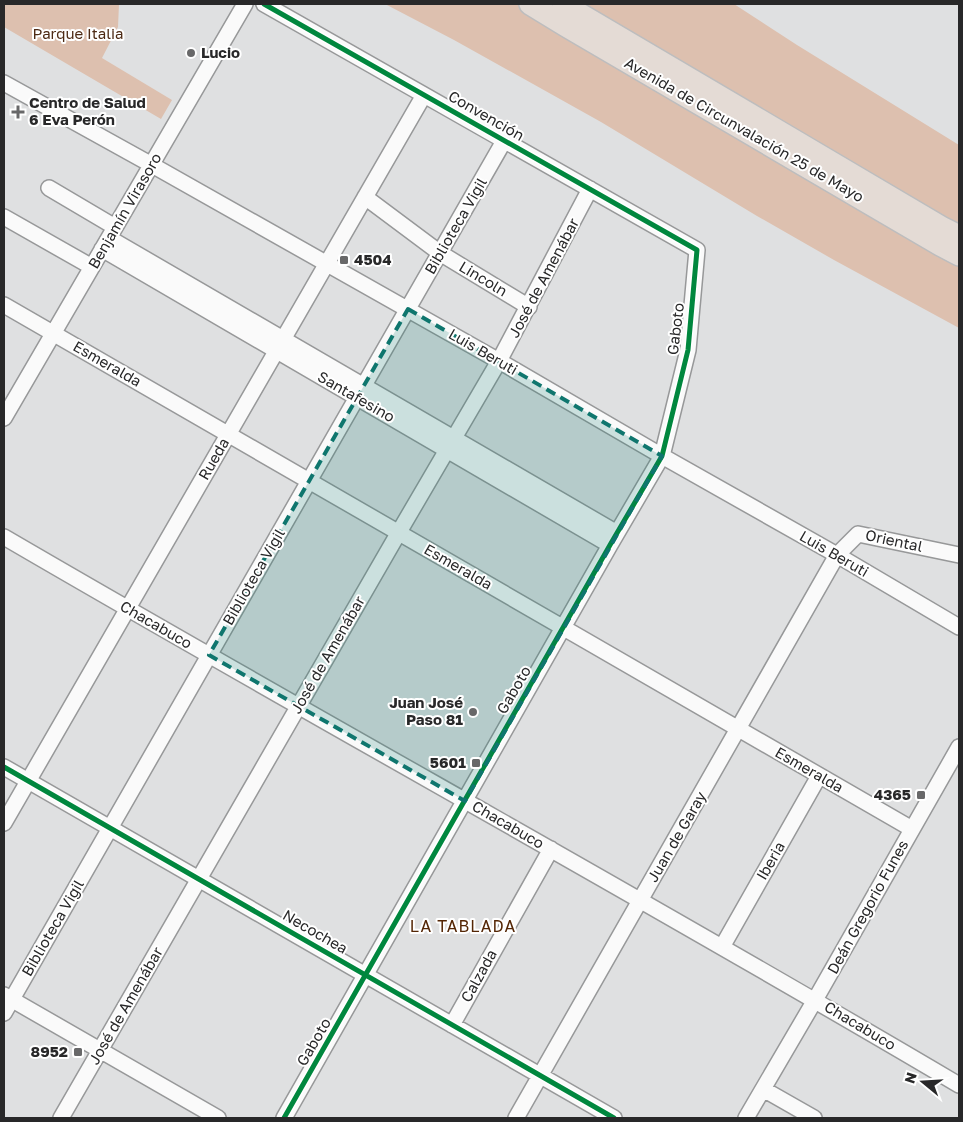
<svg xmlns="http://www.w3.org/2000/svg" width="963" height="1122" font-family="'Golos Text',sans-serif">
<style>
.green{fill:#ddc0af}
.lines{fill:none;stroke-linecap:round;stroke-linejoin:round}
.minor-casing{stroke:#979899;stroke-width:18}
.highway-casing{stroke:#bdbdbe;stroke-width:24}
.minor{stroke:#fafafa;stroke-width:15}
.highway{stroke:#e4dbd5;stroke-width:21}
.cycleway-casing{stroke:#fff;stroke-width:8}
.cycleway{stroke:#00873e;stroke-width:5}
.marked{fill:#0f766e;fill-opacity:0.2;stroke:#0f766e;stroke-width:4;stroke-dasharray:10 6;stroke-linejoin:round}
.poi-dot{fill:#686869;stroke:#fff;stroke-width:2}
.labels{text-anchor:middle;stroke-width:4;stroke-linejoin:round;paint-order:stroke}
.park-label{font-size:15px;fill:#4d2a14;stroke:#fff}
.poi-label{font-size:15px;font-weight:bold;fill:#282829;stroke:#fff;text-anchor:end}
.street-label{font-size:15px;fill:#282829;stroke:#fff}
.neighbourhood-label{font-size:16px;letter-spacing:1px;fill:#542605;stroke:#fff}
</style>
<rect width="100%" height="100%" fill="#dfe0e1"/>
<path class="green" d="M4,4h115l-1,23 -16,31 70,42 -11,19 -157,-92z
M385,4h349l63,41 162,100v183l-125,-68 -77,-44 -156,-94 -147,-82z"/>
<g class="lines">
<defs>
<path id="minor" d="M264,4l433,246 -9,100 -26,106 -52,89 -326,573
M4,83l148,82 347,196 163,95 175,99 122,72
M49,188l66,39
M365,197l75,56 89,54
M4,217l88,50
M109,238l508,295
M102,249l508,296
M4,305c303,173 605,350 908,524
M4,418l241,-414
M4,537c317,185 639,361 955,548
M4,767l610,351
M4,823l420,-728
M722,947l97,-171
M4,995l214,123
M4,1013l500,-872
M452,1025l99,-176
M763,1089l51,29
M61,1118l338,-586 100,-171 91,-172
M516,1118l321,-563 21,-21 101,21
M746,1118l69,-118 144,-253"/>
<path id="highway" d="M530,4l36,22 374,219 19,10
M563,4l380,224 16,8"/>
</defs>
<use href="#minor" class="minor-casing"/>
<use href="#highway" class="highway-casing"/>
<use href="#minor" class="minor"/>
<use href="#highway" class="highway"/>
<defs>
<path id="cycleway" d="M264,4l433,246 -9,100 -26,106 -52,89 -326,573
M4,767l610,351"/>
</defs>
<use href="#cycleway" class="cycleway-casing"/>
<use href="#cycleway" class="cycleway"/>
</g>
<path class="marked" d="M408,309l254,147 -197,345 -256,-146z"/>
<g class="poi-dot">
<circle cx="191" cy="53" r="5"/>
<path d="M15.5 104.5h5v5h5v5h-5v5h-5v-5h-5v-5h5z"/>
<rect x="339" y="255" width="10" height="10" rx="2.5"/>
<circle cx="473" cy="712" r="5"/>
<rect x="471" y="758" width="10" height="10" rx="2.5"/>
<rect x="916" y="790" width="10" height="10" rx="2.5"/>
<rect x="73" y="1047" width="10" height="10" rx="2.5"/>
</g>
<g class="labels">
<g class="park-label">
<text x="78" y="39">Parque Italia</text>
</g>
<g class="poi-label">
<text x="201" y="58" text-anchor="start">Lucio</text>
<text x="29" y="108" text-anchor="start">Centro de Salud<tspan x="29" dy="17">6 Eva Perón</tspan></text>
<text x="354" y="265" text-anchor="start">4504</text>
<text x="463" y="708">Juan José<tspan x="463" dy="17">Paso 81</tspan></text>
<text x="466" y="768">5601</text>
<text x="911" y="800">4365</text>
<text x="68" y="1057">8952</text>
</g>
<g class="street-label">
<text transform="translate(486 116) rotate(30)" y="5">Convención</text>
<text transform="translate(744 130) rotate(30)" y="5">Avenida de Circunvalación 25 de Mayo</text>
<text transform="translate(125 211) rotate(-60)" y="5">Benjamín Virasoro</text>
<text transform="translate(456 226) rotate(-60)" y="5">Biblioteca Vigil</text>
<text transform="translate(544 278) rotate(-62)" y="5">José de Amenábar</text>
<text transform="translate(483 279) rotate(31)" y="5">Lincoln</text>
<text transform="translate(676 329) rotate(-83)" y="5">Gaboto</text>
<text transform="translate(483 352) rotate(30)" y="5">Luis Beruti</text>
<text transform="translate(107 364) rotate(30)" y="5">Esmeralda</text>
<text transform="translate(356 397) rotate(30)" y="5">Santafesino</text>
<text transform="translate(214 459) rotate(-60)" y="5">Rueda</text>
<text transform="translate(894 541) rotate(12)" y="5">Oriental</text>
<text transform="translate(834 554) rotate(30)" y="5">Luis Beruti</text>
<text transform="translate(458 567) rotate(30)" y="5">Esmeralda</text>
<text transform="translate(254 577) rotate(-60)" y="5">Biblioteca Vigil</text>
<text transform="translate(156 625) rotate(30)" y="5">Chacabuco</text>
<text transform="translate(328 655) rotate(-60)" y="5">José de Amenábar</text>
<text transform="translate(514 690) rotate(-60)" y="5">Gaboto</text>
<text transform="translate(809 770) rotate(30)" y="5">Esmeralda</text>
<text transform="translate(508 825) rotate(30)" y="5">Chacabuco</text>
<text transform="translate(677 837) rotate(-60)" y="5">Juan de Garay</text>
<text transform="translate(771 861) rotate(-60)" y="5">Iberia</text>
<text transform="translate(868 907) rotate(-61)" y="5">Deán Gregorio Funes</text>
<text transform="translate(53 928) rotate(-60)" y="5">Biblioteca Vigil</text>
<text transform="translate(315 932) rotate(30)" y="5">Necochea</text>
<text transform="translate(479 976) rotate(-61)" y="5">Calzada</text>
<text transform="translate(126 1006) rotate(-60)" y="5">José de Amenábar</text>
<text transform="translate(860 1026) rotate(31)" y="5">Chacabuco</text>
<text transform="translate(314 1042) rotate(-60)" y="5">Gaboto</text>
</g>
<g class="neighbourhood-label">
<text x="463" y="932">LA TABLADA</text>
</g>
</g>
<rect width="963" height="1122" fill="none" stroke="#282829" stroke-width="10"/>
<g transform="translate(923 1082) rotate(288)" stroke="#ffffff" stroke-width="4" paint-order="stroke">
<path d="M0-4L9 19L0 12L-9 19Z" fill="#282829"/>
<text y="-8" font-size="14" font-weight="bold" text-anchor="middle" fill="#282829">N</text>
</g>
</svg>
